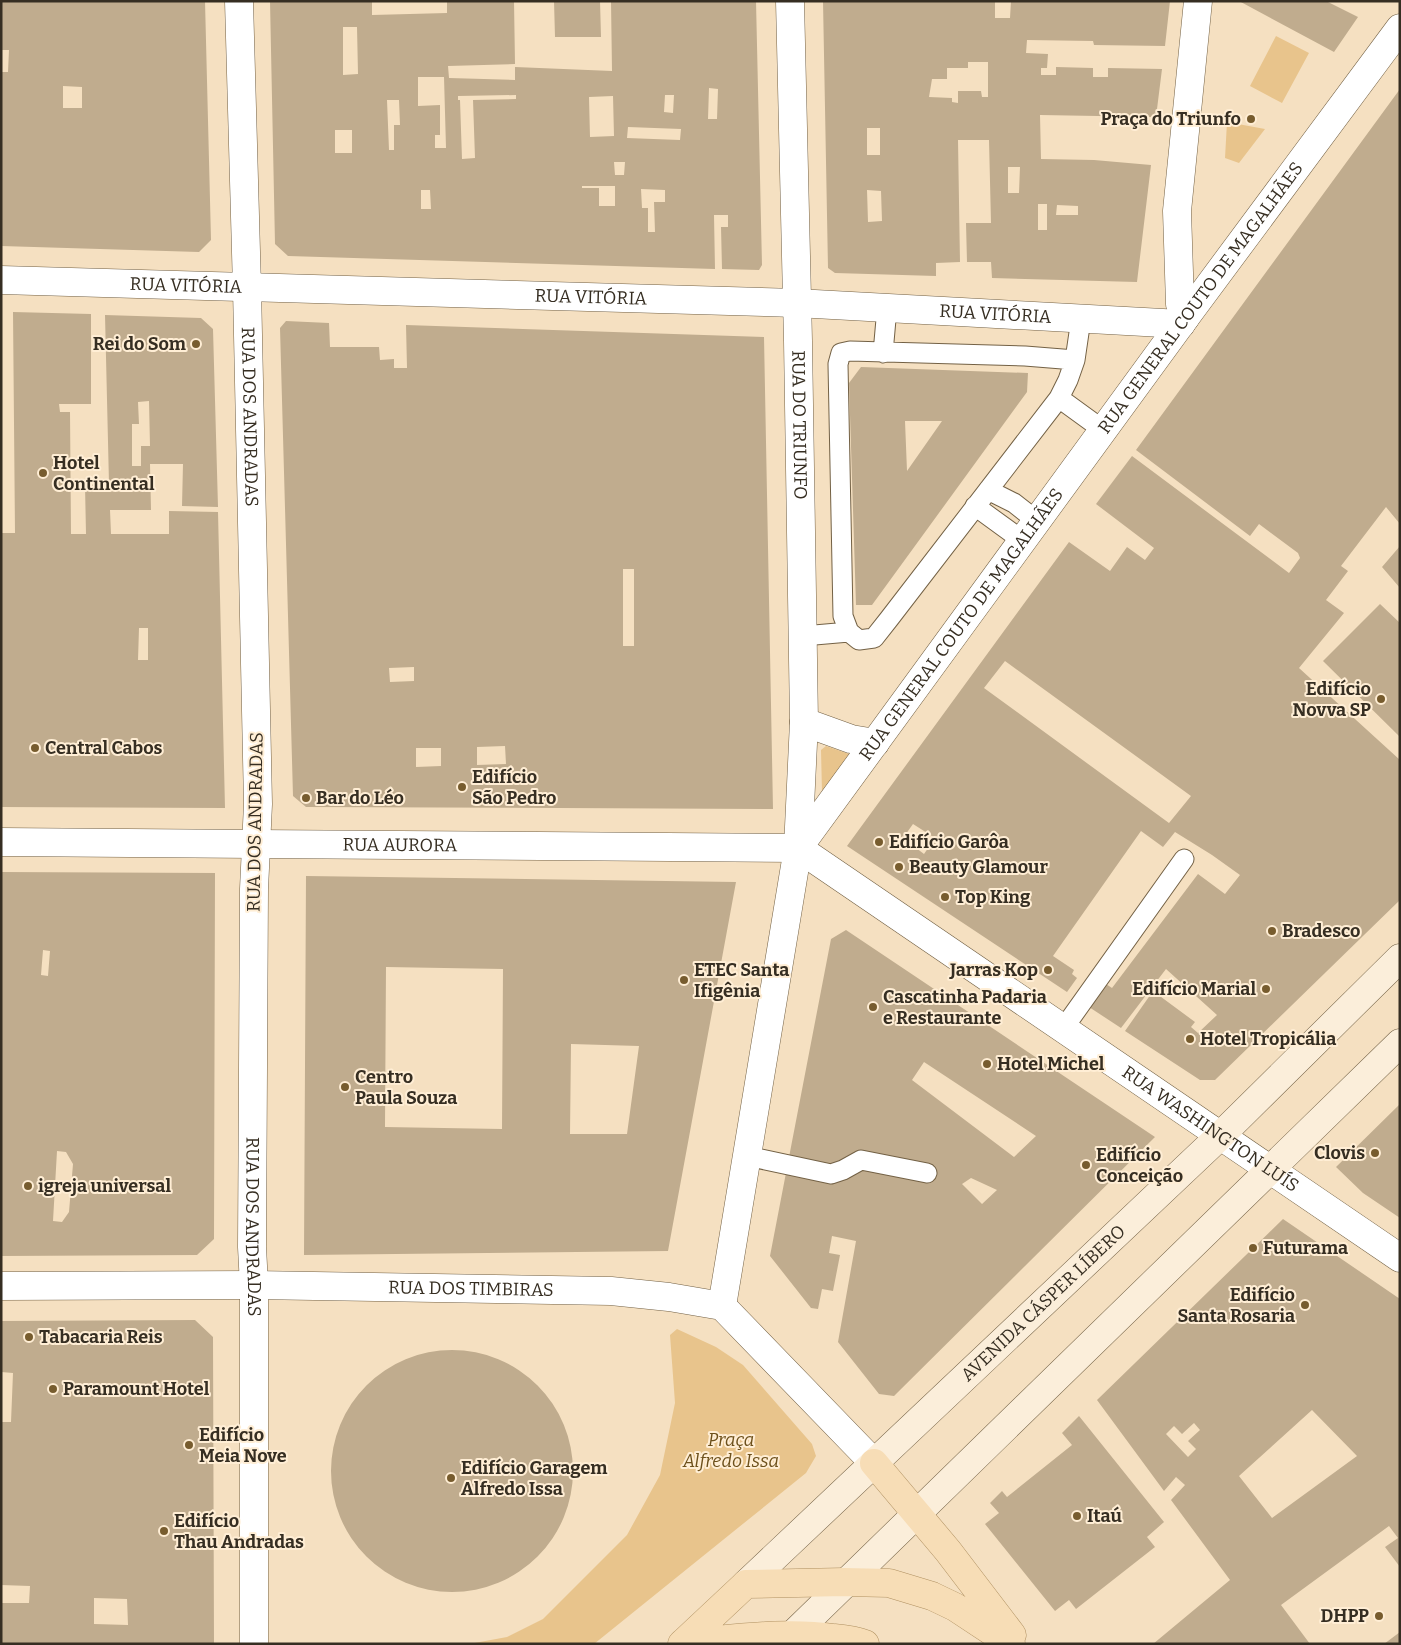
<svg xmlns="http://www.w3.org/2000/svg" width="1401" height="1645" font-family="Bitter,serif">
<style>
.green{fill:#e8c48c}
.building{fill:#c0ac8e;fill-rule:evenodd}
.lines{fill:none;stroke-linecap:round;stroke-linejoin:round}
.service-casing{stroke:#736145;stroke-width:21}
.minor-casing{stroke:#736145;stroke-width:29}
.tertiary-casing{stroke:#736145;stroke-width:29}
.secondary-casing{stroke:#736145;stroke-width:29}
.primary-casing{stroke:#b09162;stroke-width:29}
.service{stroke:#fff;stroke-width:19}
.minor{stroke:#fff;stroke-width:28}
.tertiary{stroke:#fff;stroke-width:28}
.secondary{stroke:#fbeeda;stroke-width:28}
.primary{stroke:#f7ddb6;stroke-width:28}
.poi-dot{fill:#775c2e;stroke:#ffeed5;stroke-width:2}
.labels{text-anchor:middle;stroke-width:4;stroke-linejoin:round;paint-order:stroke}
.poi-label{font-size:18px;font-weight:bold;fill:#362e22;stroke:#ffeed5;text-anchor:start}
.street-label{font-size:18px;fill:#362e22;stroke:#ffeed5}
.park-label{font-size:18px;font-style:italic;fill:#6d501b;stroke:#ffeed5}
</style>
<rect width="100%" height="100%" fill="#f5e0c1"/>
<path class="green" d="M1276,36l33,17 -27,50 -32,-17z
M1227,122l38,7 -26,34 -14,-5z
M826,746l23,8 1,2 -28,36 -1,-42z
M677,1329l39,18 27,18 69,79 4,12 -10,17 -212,171h-125l38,-7 36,-18 84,-84 33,-60 15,-72 -5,-68z"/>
<path class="building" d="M1,1h204l6,239 -12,12 -198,-6v-174h7l1,-22h-8zM63,86l19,1v21h-19z
M270,1h102v14l75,-2v-12h67l1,63 -67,2 1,12 66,2v-13l97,4 -1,-70h145l6,264 -3,5 -37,-1 -1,-42h7v-12h-14l1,54 -427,-13 -13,-12zM343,27h14l1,47 -15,1zM418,77h26l2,71h-11v-13h5v-30l-22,1zM709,88l9,1 -1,30h-9zM516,95v4l-43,1 2,58 -13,1 -2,-59h-2v-4zM665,95h9l-1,18 -9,-1zM613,96l1,40 -24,1 -1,-40zM387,100h12l1,25h-6v25h-5zM628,127l53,2 -1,11 -53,-2zM335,130h17v23h-17zM614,162h11l-1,13h-9zM582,186h33v20h-16v-18h-17zM641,189l24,1v12h-11l1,30h-7v-24h-6zM421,190h9l1,19h-10z
M554,1h46l1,36h-46z
M823,1h172v17h15l1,-17h159l-5,45 -71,-1 -1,-4 -66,-1 -1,13 22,1 -1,14h-6v7h15v-8l37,1v9h15v-9l54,1 -6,48 -116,-2 1,44 53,1 57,5 -14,117 -145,-4 -1,-16h-24l-1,-39h25l-2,-83h-31l2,122 -24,1v13l-101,-3 -7,-5zM968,62h20v35h-6l-1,-6h-23v12l-6,-1v-4l-23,-1 3,-18h15v-11h21zM867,128h13v27h-13zM1008,167h12l-1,26h-11zM867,190l14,1 1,30 -14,1zM1038,204h9v26h-9zM1057,205l21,1v9h-22z
M1239,1h87l32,16 -24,35z
M1400,89v435l-14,-17 -45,59 7,5 -22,29 18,13 -45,55 101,92v140l-185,180h-15l-75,-49 28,-40 42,31 -4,5 7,6 19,-18 -51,-46 -45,59 -32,-21 17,-23 6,4 86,-114 27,20 15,-19 -28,-20 -37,-23 -12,15 -22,-16 -88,125 21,14 -2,4 5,4 -10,14 -220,-146 222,-304 41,29 17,-24 18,13 9,-12 -58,-44 36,-48 157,117 11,-15 -2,-5 -39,-29 -9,12 -114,-86zM1005,661l186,135 -22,27 -185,-135zM913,824l22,14 -11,16 -21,-16z
M13,312l78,2v90h-32l1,8h10l1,122h15l-1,-49 24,-1 -4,-169 96,3 12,11 5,178 -36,-1 1,-42h-33l1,46h-41l1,24h58v-23l49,1 7,296 -224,-1v-274h14zM149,401l1,45h-9v20h-9v-42h7l-1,-22zM139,628h9v32h-10z
M286,321l43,2 1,24h49l1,13 14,-1v9h13l-1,-43 358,12 9,472 -467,-2 -13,-11 -13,-468zM623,569h11v77h-11zM414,667v14l-24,1 -1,-14zM505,746l1,18 -29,1v-18zM416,748h25v18l-25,1z
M861,367l167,6 -1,19 -155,213h-16l-7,-222zM905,421h37l-35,50z
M1400,546v42l-18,-21z
M1380,604l20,19v114l-77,-76z
M1,872l214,1 -1,366 -17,16 -196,1zM43,950l7,1 -2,25 -7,-1zM57,1151l9,1 7,12 -4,48 -7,10 -9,-1z
M306,876l430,6 -68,369 -364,4zM386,967l117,2 -1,160 -117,-2zM571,1044l68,2 -12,88h-57z
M846,930l309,207 -261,259 -15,-2 -41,-52 18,-101 -24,-5 -3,17 11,2 -7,36 -11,-2 -4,20 -7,-1 -41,-52 61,-317zM924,1062l112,74 -22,21 -102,-77zM971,1178l26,12 -15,14 -20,-20z
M1400,1104v114l-37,-25 -27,-26z
M1283,1219l117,80v268l-15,-20 13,-9 -9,-12 -108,79 29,39h-157l77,-64 -59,-80 14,-15 -9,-8 -12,14 -67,-91zM1312,1410l45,46 -85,62 -33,-42zM1194,1423l6,7 -12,11 8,8 -8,8 -22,-23 8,-8 8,8z
M195,1320l18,17 1,307h-213v-41h28l1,-17 -29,-1v-163h10l2,-49 -12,-1v-51zM94,1598l33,1 1,26 -34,-1z
M331 1471a121 121 0 1 1 242 0a121 121 0 1 1-242 0Z
M1079,1416l85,106 -17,15 8,10 -79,62 -7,-9 -14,11 -70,-87 14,-11 -9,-10 12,-12 5,6 65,-52 -10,-12z
M1400,1632v12h-16z"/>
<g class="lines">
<defs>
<path id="service" d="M850,351l175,5 50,4 -7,20 -9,18 -170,221 -15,19 -15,2 -10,-8 -6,-16 -5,-252 3,-11z
M883,353l4,-45
M1075,360l6,-41
M1059,398l44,32
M988,490l26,13 23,18
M975,506l48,35
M803,636l46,-4
M1063,1029l121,-170
M747,1156l84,18 12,-4 18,-10 66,13"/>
<g id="minor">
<path id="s1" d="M239,1l8,287 11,516 -4,85 -2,358 2,38v359"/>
<path id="s2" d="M790,1l8,340 6,381 -6,126"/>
<path d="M1185,318l-5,-14 -3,-93 21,-210"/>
</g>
<g id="tertiary">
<path id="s3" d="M1,280l795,23 385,21"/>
<path d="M804,722l47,17 24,4"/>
<path id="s4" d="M1,842l797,6"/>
<path id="s5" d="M798,848l602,410"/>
<path id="s6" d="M1,1286l253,-1 357,6 58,6 53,9 152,157"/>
<path id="s7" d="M722,1306l76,-458 387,-530 215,-290"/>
</g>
<g id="secondary">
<path id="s8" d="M746,1584l474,-448 180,-178"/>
<path d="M783,1644c205,-201 411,-401 617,-601"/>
</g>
<path id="primary" d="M874,1463l74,88 64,84
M683,1643c50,-4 101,-12 151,-5 11,1 21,2 31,6
M682,1644l64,-60 98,-2 45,1 43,13 23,11 56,37"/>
</defs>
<use href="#service" class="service-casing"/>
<use href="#minor" class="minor-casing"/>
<use href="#tertiary" class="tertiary-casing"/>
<use href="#secondary" class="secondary-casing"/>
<use href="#primary" class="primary-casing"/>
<use href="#service" class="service"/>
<use href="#minor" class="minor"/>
<use href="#tertiary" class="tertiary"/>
<use href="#secondary" class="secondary"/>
<use href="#primary" class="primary"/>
</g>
<g class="poi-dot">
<circle cx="1251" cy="119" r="5"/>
<circle cx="196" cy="344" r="5"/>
<circle cx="43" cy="473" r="5"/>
<circle cx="1381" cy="699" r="5"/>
<circle cx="35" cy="748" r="5"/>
<circle cx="462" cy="787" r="5"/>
<circle cx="306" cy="798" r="5"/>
<circle cx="879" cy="842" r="5"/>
<circle cx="899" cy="867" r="5"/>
<circle cx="945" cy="897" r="5"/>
<circle cx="1272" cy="931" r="5"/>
<circle cx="1048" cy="970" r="5"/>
<circle cx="684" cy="980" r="5"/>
<circle cx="1266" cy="989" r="5"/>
<circle cx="873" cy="1007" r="5"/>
<circle cx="1190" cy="1039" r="5"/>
<circle cx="987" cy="1064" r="5"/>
<circle cx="345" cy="1087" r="5"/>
<circle cx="1375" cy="1153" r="5"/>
<circle cx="1086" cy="1165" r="5"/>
<circle cx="28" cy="1186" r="5"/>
<circle cx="1253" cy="1248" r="5"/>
<circle cx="1305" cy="1305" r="5"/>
<circle cx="29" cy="1337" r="5"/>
<circle cx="53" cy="1389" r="5"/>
<circle cx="189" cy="1445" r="5"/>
<circle cx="451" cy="1478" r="5"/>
<circle cx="1077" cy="1516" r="5"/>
<circle cx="164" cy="1531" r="5"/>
<circle cx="1379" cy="1616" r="5"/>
</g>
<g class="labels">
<g class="poi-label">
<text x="1241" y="125" text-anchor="end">Praça do Triunfo</text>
<text x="186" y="350" text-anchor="end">Rei do Som</text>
<text x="53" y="469">Hotel<tspan x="53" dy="21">Continental</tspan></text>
<text x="1371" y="695" text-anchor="end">Edifício<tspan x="1371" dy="21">Novva SP</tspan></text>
<text x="45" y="754">Central Cabos</text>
<text x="472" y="783">Edifício<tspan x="472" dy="21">São Pedro</tspan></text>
<text x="316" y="804">Bar do Léo</text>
<text x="889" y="848">Edifício Garôa</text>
<text x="909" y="873">Beauty Glamour</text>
<text x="955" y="903">Top King</text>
<text x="1282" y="937">Bradesco</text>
<text x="694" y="976">ETEC Santa<tspan x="694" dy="21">Ifigênia</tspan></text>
<text x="1038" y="976" text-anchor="end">Jarras Kop</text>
<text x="1256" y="995" text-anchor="end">Edifício Marial</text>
<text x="883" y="1003">Cascatinha Padaria<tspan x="883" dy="21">e Restaurante</tspan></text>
<text x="1200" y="1045">Hotel Tropicália</text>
<text x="997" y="1070">Hotel Michel</text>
<text x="355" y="1083">Centro<tspan x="355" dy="21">Paula Souza</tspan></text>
<text x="1365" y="1159" text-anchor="end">Clovis</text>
<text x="1096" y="1161">Edifício<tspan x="1096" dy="21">Conceição</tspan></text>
<text x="38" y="1192">igreja universal</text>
<text x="1263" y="1254">Futurama</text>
<text x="1295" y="1301" text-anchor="end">Edifício<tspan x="1295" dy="21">Santa Rosaria</tspan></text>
<text x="39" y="1343">Tabacaria Reis</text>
<text x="63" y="1395">Paramount Hotel</text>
<text x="199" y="1441">Edifício<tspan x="199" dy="21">Meia Nove</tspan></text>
<text x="461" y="1474">Edifício Garagem<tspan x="461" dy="21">Alfredo Issa</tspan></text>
<text x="1087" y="1522">Itaú</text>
<text x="174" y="1527">Edifício<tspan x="174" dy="21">Thau Andradas</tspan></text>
<text x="1369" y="1622" text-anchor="end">DHPP</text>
</g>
<g class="street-label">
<text dy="6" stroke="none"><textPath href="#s3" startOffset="185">RUA VITÓRIA</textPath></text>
<text dy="6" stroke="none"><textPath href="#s3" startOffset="590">RUA VITÓRIA</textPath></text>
<text dy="6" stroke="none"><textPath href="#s7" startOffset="1146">RUA GENERAL COUTO DE MAGALHÃES</textPath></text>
<text dy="6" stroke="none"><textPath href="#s3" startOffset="995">RUA VITÓRIA</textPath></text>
<text dy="6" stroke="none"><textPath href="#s1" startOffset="416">RUA DOS ANDRADAS</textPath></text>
<text dy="6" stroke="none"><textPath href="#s2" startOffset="424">RUA DO TRIUNFO</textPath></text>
<text dy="6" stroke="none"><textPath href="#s7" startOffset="741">RUA GENERAL COUTO DE MAGALHÃES</textPath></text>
<text transform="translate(255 822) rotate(-89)" y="6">RUA DOS ANDRADAS</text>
<text dy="6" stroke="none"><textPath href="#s4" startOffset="399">RUA AURORA</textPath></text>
<text dy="6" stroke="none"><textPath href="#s5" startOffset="499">RUA WASHINGTON LUÍS</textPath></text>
<text dy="6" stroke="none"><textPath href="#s1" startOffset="1226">RUA DOS ANDRADAS</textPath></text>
<text dy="6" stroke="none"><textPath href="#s6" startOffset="470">RUA DOS TIMBIRAS</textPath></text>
<text dy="6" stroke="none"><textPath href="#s8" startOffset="409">AVENIDA CÁSPER LÍBERO</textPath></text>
</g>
<g class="park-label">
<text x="731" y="1446">Praça<tspan x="731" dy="21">Alfredo Issa</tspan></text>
</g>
</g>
<rect width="1401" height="1645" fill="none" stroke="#362e22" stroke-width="5"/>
</svg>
